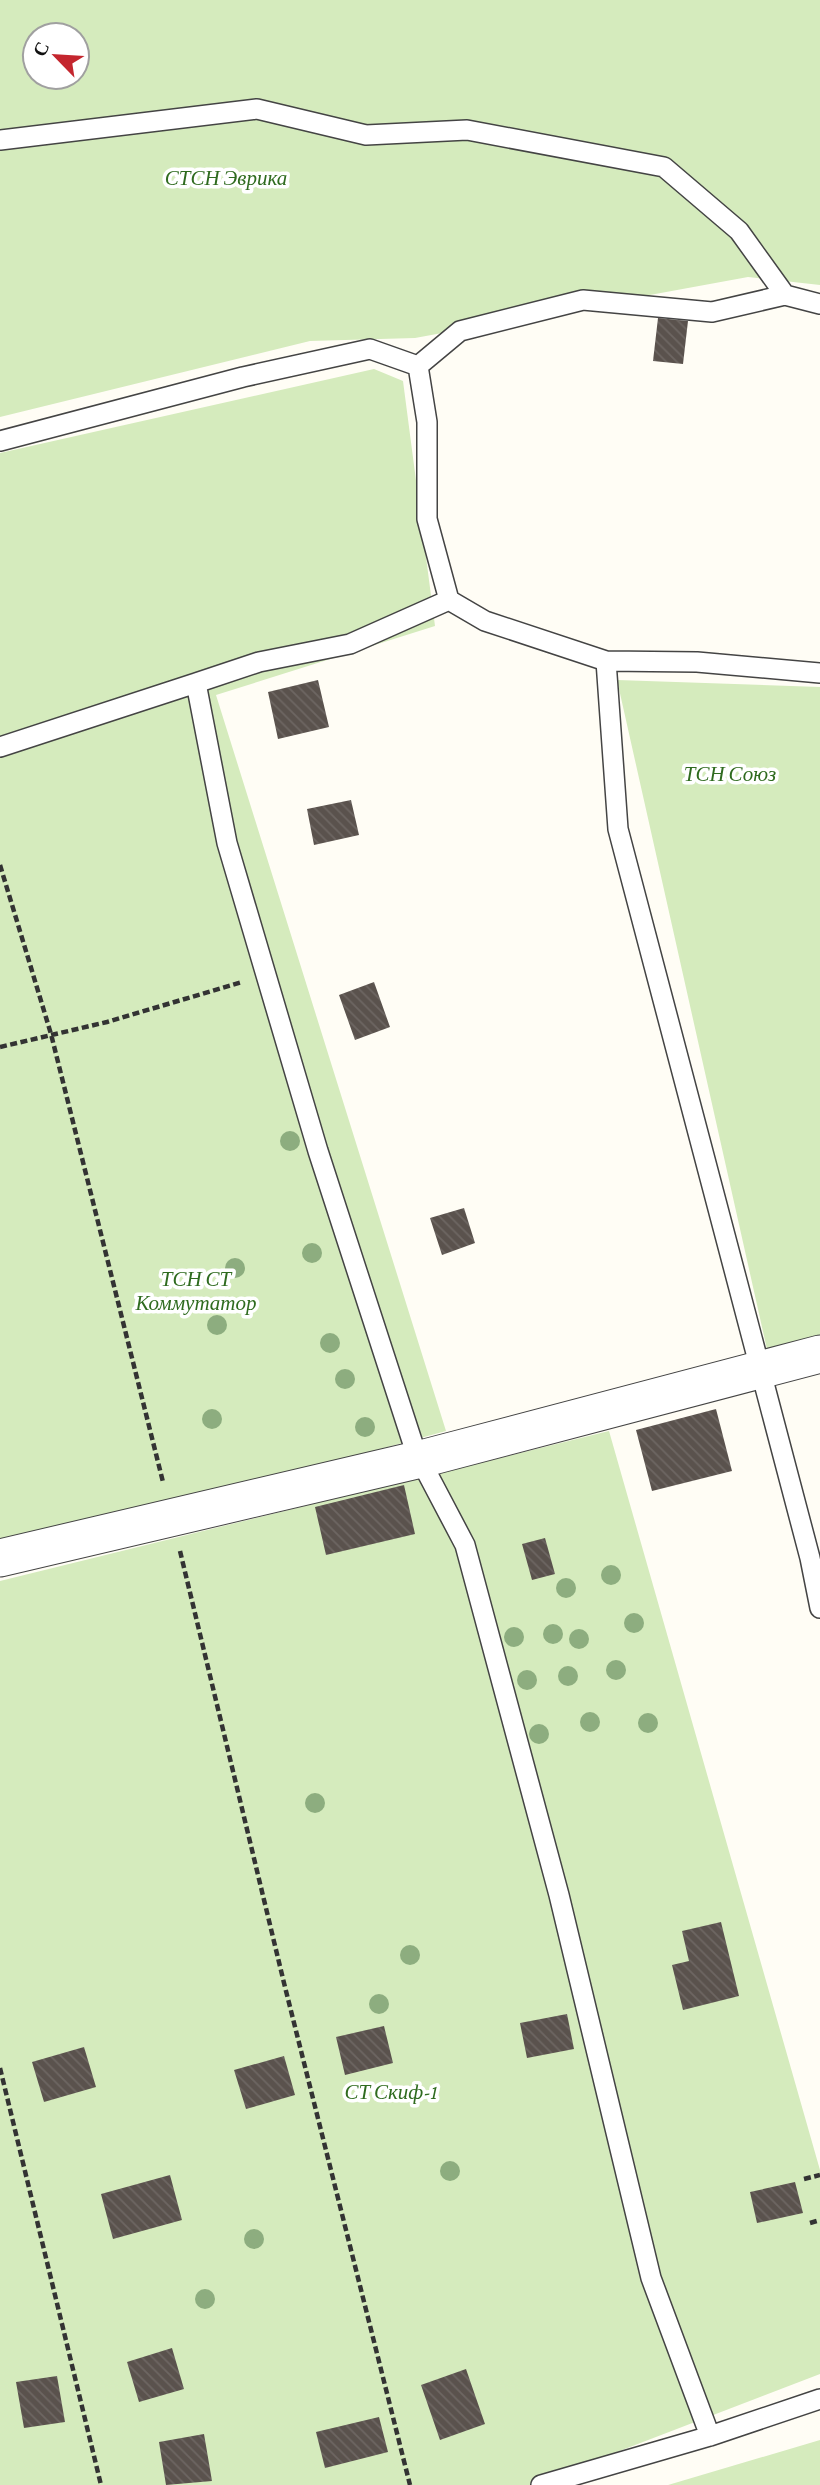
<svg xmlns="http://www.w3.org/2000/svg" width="820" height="2485" font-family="'Crimson Pro',serif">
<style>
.grass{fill:#d5ebbd;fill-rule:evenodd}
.building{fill:url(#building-back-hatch)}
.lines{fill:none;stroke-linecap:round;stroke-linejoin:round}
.lane-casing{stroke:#444;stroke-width:22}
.street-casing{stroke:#444;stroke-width:39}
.path{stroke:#333;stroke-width:4.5;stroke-dasharray:7 3.5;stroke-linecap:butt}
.lane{stroke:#fff;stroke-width:19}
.street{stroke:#fff;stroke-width:37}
.tree{fill:#8dad7f}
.labels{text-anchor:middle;stroke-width:7;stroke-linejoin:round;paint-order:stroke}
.park-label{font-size:21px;font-style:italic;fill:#2f6b1f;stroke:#fff}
</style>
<defs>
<pattern id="building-back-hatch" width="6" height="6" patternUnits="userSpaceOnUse" patternTransform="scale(1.75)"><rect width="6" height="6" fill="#5a524d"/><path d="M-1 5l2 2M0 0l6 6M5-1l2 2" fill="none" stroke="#6d6662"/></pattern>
</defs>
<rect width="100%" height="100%" fill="#fffdf5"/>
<path class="grass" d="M0,0h820v285l-72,-8 -333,61 -105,3 -310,76zM35,35h42v42h-42z
M374,369l29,12 32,245 -219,69 230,736 -446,122v-1100z
M617,680l203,7v686l-45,12z
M609,1431l211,739v204l-289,111h-531v-904z
M820,2440v45h-152z"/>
<path class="building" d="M658,318l30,3 -5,43 -30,-3z
M318,680l11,47 -51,12 -10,-47z
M351,800l8,35 -45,10 -7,-36z
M374,982l16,45 -35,13 -16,-45z
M464,1208l11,35 -33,12 -12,-37z
M716,1409l16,62 -80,20 -16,-61z
M404,1485l11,49 -89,21 -11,-48z
M545,1538l10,36 -23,6 -10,-36z
M721,1922l18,74 -56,14 -11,-45 17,-4 -7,-30z
M567,2014l7,35 -47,9 -7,-35z
M384,2026l9,37 -48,12 -9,-38z
M84,2047l12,40 -52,15 -12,-40z
M284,2056l11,39 -49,14 -12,-39z
M170,2175l12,45 -69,19 -12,-45z
M795,2182l8,31 -46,10 -7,-31z
M172,2348l12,41 -45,13 -12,-40z
M466,2369l19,55 -45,16 -19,-55z
M57,2376l8,46 -41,6 -8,-46z
M379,2417l9,35 -63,16 -9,-36z
M204,2434l8,47 -46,4 -7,-43z"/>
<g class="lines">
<defs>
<path id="lane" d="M0,140l257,-31 109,26 101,-5 197,37 75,64 46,64
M418,366l42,-35 123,-31 129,12 73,-17 35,9
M0,441l243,-64 127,-28 48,17 9,56v97l22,81 36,21 121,40 91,1 123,11
M449,600l-99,44 -91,18 -63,21 31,160 91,308 97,299 50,95 94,350 92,383 59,158
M606,661l12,168 192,729 10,50
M0,747l196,-64
M541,2485l169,-49 110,-37"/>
<path id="street" d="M0,1558l421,-99 399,-105"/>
</defs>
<use href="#lane" class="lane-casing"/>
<use href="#street" class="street-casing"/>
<path class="path" d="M0,865l51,169 112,448
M0,1047l107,-25 135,-40
M180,1551l104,432 126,502
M0,2068l101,417
M804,2179l16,-4
M810,2223l10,-3"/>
<use href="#lane" class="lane"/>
<use href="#street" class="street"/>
</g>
<g class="tree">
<circle cx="290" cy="1141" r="10"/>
<circle cx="312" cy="1253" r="10"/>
<circle cx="235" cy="1268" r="10"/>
<circle cx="217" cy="1325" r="10"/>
<circle cx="330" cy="1343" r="10"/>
<circle cx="345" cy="1379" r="10"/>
<circle cx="212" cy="1419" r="10"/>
<circle cx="365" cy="1427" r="10"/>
<circle cx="611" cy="1575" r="10"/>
<circle cx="566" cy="1588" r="10"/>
<circle cx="634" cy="1623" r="10"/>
<circle cx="553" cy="1634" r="10"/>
<circle cx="514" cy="1637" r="10"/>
<circle cx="579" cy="1639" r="10"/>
<circle cx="616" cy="1670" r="10"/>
<circle cx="568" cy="1676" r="10"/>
<circle cx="527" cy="1680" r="10"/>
<circle cx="590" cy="1722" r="10"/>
<circle cx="648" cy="1723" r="10"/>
<circle cx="539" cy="1734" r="10"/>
<circle cx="315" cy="1803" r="10"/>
<circle cx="410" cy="1955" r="10"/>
<circle cx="379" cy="2004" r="10"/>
<circle cx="450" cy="2171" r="10"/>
<circle cx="254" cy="2239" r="10"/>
<circle cx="205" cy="2299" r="10"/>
</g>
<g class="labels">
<g class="park-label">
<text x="226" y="185">СТСН Эврика</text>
<text x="730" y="781">ТСН Союз</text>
<text x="196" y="1286">ТСН СТ<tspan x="196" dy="24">Коммутатор</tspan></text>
<text x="391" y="2099">СТ Скиф-1</text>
</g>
</g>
<g transform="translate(56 56) rotate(295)"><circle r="33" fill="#ffffff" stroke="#a0a0a0" stroke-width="2"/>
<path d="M0-5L12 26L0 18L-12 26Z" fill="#c4262e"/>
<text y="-10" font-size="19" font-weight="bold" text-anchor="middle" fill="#111111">С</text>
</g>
</svg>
